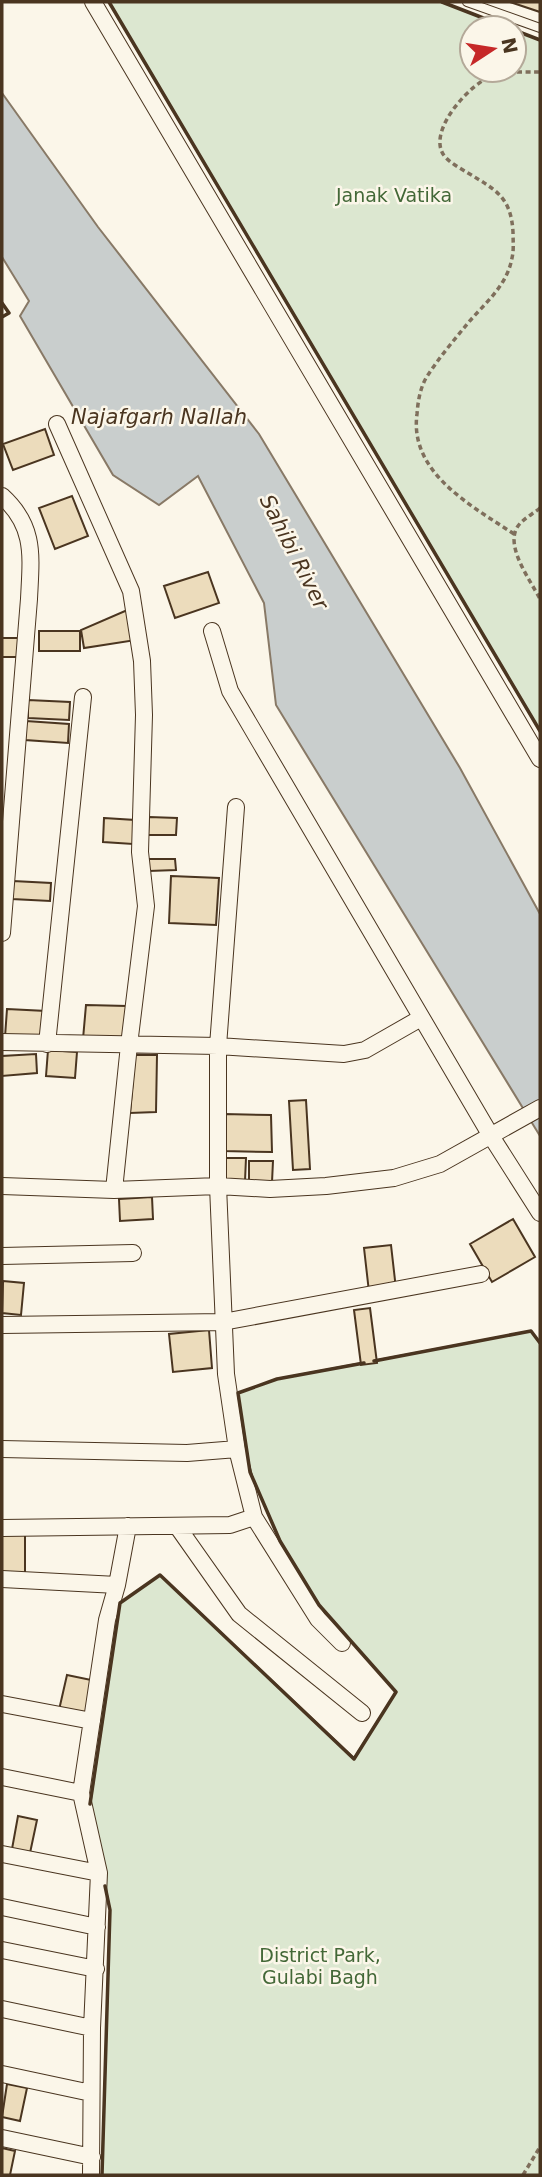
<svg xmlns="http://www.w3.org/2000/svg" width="542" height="2177" font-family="'DejaVu Sans',sans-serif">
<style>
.green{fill:#dce7d0;stroke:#887966;stroke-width:2}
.water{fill:#c9cecd;stroke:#887966;stroke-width:2}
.building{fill:#ecdcbc;stroke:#4a3520;stroke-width:2}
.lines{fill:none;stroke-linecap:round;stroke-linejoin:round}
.lane-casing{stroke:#4a3520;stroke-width:10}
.street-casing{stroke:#4a3520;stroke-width:18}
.path{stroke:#7f6f5c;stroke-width:3.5;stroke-dasharray:5 3.5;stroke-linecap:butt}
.lane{stroke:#fbf6e9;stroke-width:8}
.street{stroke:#fbf6e9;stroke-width:16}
.wall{stroke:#4a3520;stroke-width:3.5}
.labels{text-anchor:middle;stroke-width:5;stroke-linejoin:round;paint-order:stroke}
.park-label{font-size:19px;fill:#436837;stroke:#fbf6e9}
.water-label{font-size:21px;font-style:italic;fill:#4a3520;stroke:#fbf6e9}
</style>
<rect width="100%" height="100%" fill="#fbf6e9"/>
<path class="green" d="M109,2h333l67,26h-37v42h42v-40l26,10v691z
M531,1331l9,12v832h-438l8,-265 -20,-104 30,-203 40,-28 194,183 42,-66 -77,-87 -39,-64 -30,-69 -12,-79 39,-14z"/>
<path class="water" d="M2,93l96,134 161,207 201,334 80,146v222l-264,-431 -12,-102 -66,-127 -39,29 -46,-30 -93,-159 9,-15 -27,-44z"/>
<path class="building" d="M510,2h30v10z
M45,429l9,26 -41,15 -10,-26z
M72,496l16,40 -33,13 -16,-41z
M208,572l11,31 -44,15 -11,-32z
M132,608l4,32 -52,8 -3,-18z
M39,631h41v20h-41z
M2,638h17v19h-17z
M28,700l42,2 -1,18 -41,-2z
M26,721l43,3 -1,19 -43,-3z
M149,817l28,1 -1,17h-28z
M104,818l31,2 -2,24 -30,-2z
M149,859h26l1,11 -27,1z
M171,876l48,2 -3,47 -47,-2z
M13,881l38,2 -1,18 -38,-2z
M86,1005l41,1 -4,34 -40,-1z
M7,1009l39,2 -1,28 -40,-2z
M48,1050l29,2 -2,26 -29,-2z
M36,1054l1,19 -35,3v-20z
M135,1055h22l-1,57 -26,1z
M306,1100l4,69 -17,1 -4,-69z
M224,1114l47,1 1,37 -49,-1z
M223,1158h23l-1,23h-22z
M249,1161h24l-1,21h-23z
M152,1197l1,22 -33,2 -1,-22z
M513,1219l22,38 -43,25 -22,-38z
M391,1245l5,44 -27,3 -5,-44z
M3,1281l21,2 -3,32 -19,-2z
M370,1308l7,55 -16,2 -7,-55z
M209,1330l3,38 -39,4 -4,-38z
M2,1530h23v45h-23z
M67,1675l29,6 -8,35 -29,-6z
M18,1816l19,4 -7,33 -18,-4z
M7,2084l20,4 -7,33 -18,-4z
M2,2148l13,3 -5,24h-8z"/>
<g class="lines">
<defs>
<path id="lane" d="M467,2l73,26"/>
<path id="street" d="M93,2l447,757
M57,424l74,167 11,70 2,54 -4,137 6,54 -17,139 -15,145
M2,496c34,31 29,60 27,103l-27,334
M212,631l18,60 261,445 49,77
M236,807l-18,239v140l8,188 11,75 17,68 64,102 24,24
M2,1042l216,4 126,8 21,-4 56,-32
M47,1044l36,-347
M2,1186l112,4 104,-4 52,3 56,-3 68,-8 46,-14 100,-56
M2,1256l131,-3
M2,1325l221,-3 258,-48
M2,1449l185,4 50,-4
M177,1526l62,88 123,99
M2,1528l228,-3 24,-8
M2,1579l115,6
M2,1704l90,17
M2,1777l79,16
M2,1854l97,19
M2,1907l95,20
M2,1950l94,19
M2,2009l90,19
M2,2074l89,19
M2,2138l90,19
M91,2175l1,-147 7,-155 -18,-80 26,-173 10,-35 11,-59"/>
</defs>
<use href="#lane" class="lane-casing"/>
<use href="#street" class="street-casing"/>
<path class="path" d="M540,508c-7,6 -16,10 -22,18 -14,20 13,55 22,73
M514,534c-42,-28 -105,-61 -97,-120 1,-13 3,-25 9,-36 12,-19 28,-38 42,-55 17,-20 39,-37 44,-65 2,-8 1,-17 1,-26 -2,-35 -17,-42 -45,-59 -8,-5 -20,-11 -25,-19 -15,-25 28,-71 50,-79 14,-4 32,-3 47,-3
M523,2175l17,-28"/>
<use href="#lane" class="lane"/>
<use href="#street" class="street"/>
<path class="wall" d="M109,2l431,729
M442,2l67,26
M514,30l26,10
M2,303l7,10 -7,4
M374,1361l157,-30 9,12
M90,1804l30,-201 40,-28 194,184 42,-67 -77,-87 -39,-64 -30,-69 -12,-79 39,-14 87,-16
M102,2175l8,-265 -5,-24"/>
</g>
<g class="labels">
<g class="park-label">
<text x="394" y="202">Janak Vatika</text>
<text x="320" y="1962">District Park,<tspan x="320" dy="22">Gulabi Bagh</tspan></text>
</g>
<g class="water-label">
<text x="159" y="424">Najafgarh Nallah</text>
<text transform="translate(294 552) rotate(63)" y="7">Sahibi River</text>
</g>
</g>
<rect width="542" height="2177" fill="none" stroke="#4a3520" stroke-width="7"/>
<g transform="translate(493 49) rotate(78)"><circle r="33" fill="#fbf6e9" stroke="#b4a999" stroke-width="2"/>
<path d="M0-5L12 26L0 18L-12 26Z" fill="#c62828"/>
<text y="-10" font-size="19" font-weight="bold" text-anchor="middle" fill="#4a3520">N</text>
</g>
</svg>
